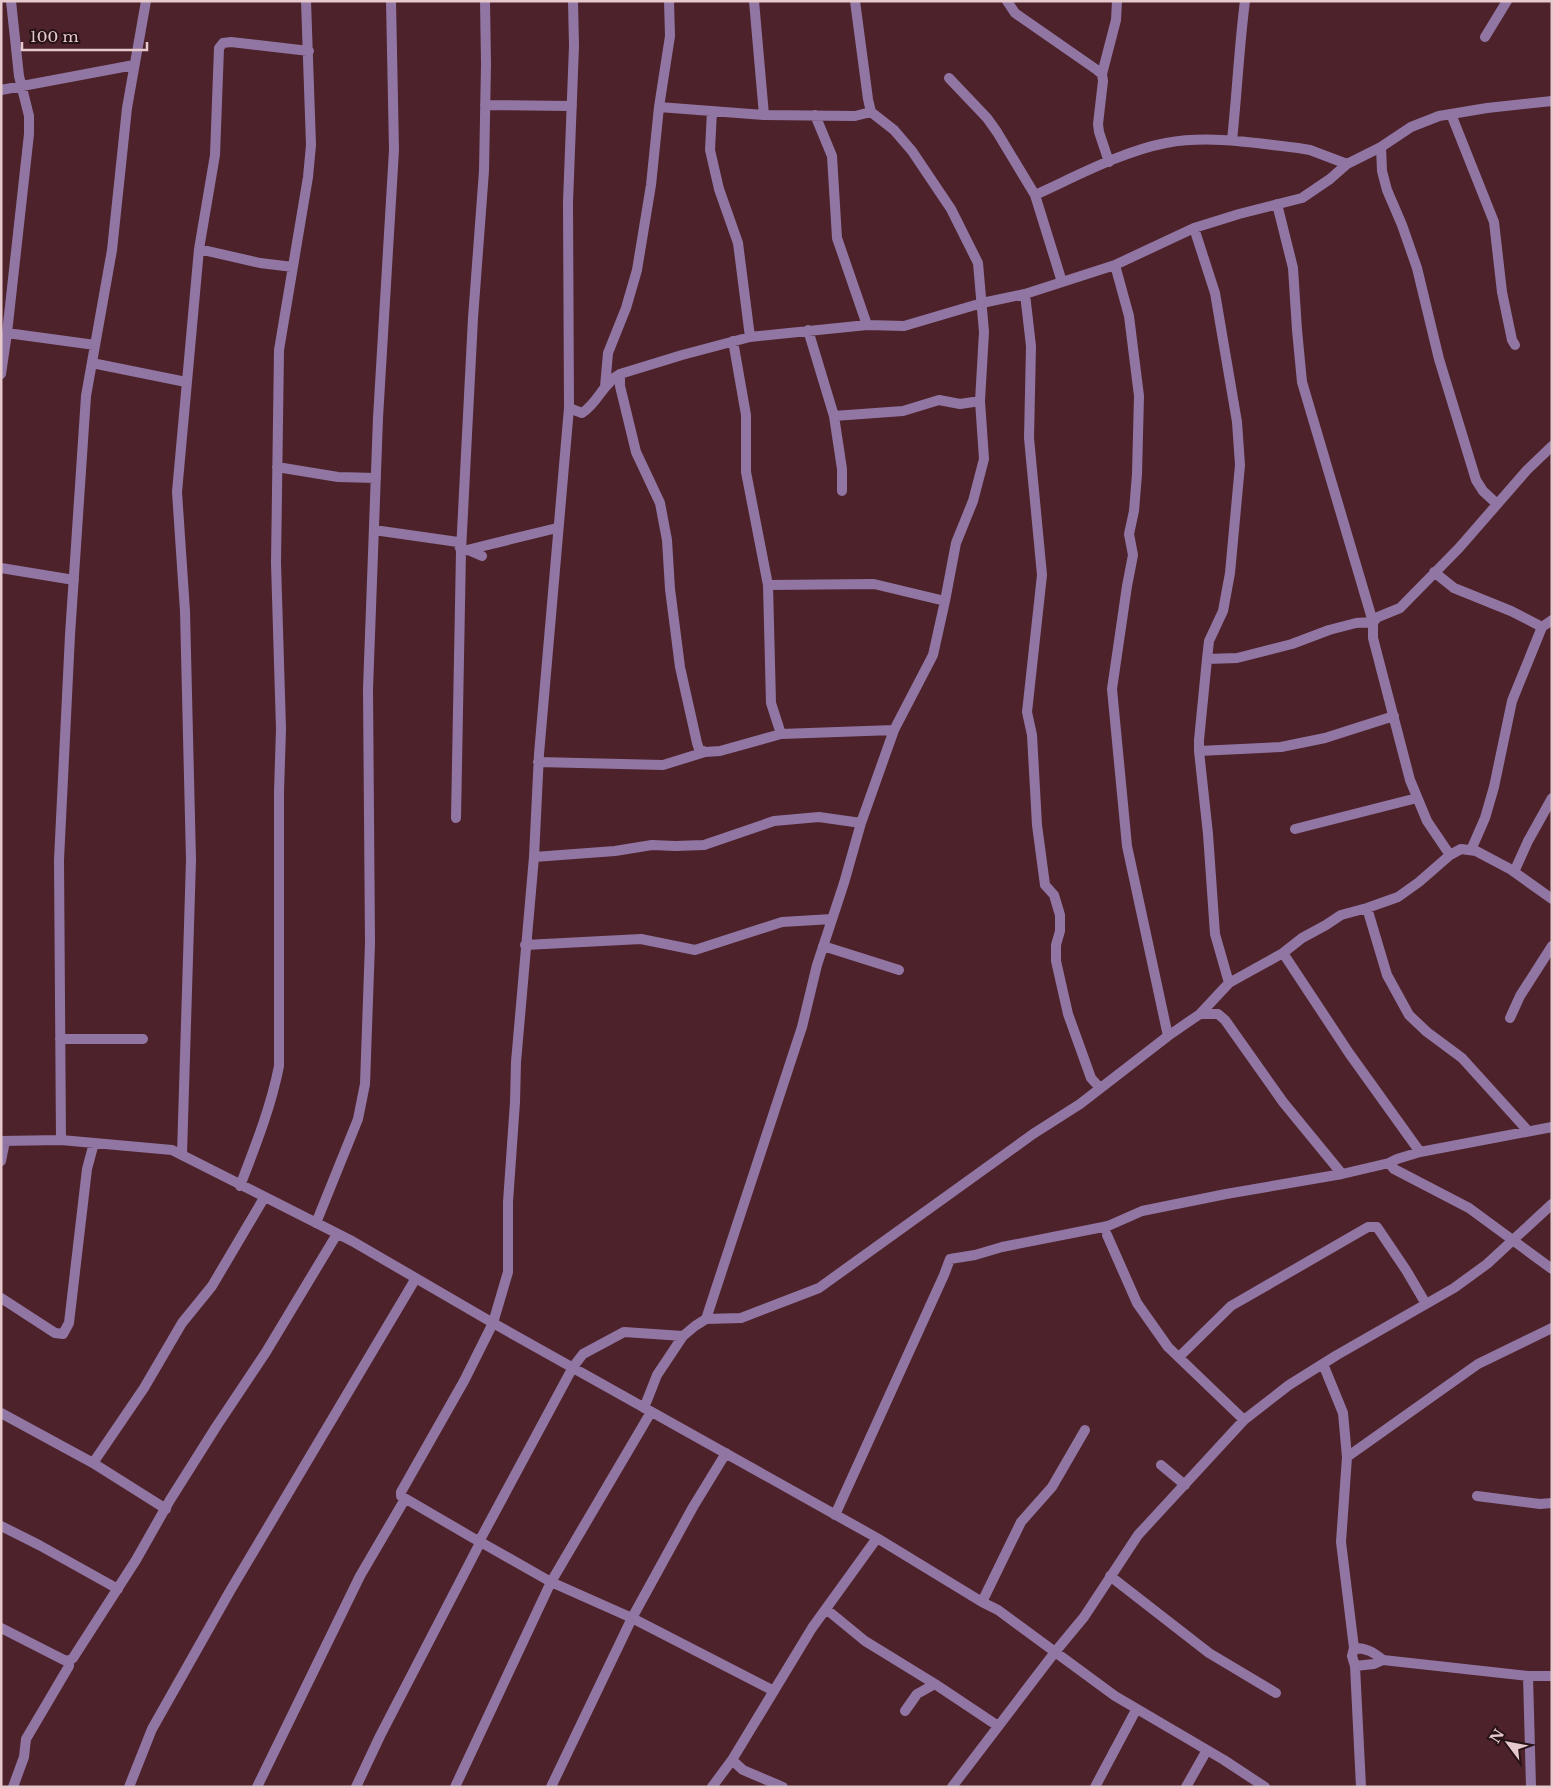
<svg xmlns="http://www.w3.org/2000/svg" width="1553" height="1788" font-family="'Libre Baskerville',serif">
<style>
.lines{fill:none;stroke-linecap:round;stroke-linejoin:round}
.minor{stroke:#9176a4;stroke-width:10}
</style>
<rect width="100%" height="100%" fill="#4e222a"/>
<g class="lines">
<path class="minor" d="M573,1l1,45 -6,156 1,206 -30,346 -5,103 -18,205 -1,40 -7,100v70l-15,51 -29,58 -63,111v4l72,42 4,2 4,-2 92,-171 10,-13 41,-22 59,4
M754,1l10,114
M1007,1l8,12 82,57 5,4
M1485,37l22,-36
M949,78l38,40 10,14 38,63 27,87
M1,90l133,-25
M485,105l87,1
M659,107l105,8 91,1 16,-4
M712,111l-2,39 9,39 19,54 12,94
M1451,114l43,108 8,70 10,48 3,5
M815,115l17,41 5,82 30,87
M1232,140c5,-46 7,-93 13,-139
M1381,147l1,24 5,19 15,35 15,43 22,91 37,121 7,11 14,13
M1109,162l-10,-30 -1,-8 5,-43 -1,-7 14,-54 1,-19
M1035,195c40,-18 88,-44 131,-52 44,-8 88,0 132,5l12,2 37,14
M1194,228l21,65 22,129 3,43 -10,108 -7,38 -14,30 -2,18
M199,249l61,14 33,4
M1115,265l14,51 10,80 -2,78 -3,37 -5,23 4,21 -6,31 -15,103 15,157 41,190
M1025,294l6,52 -2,92 13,137 -15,137 5,23 5,90 8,60 9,10 6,20v16l-4,14v16l12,53 23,64 9,10
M808,330l26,86 8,53v22
M7,333l88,12
M733,341l13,74v57l22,113 3,118 10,31
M92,363l94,19
M1,374l6,-41 22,-199v-18l-10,-40 -8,-75
M620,374v12l16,66 24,51 7,37 3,49 10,78 17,76 2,6 6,3 15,-1 61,-17 113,-4
M605,387l3,-34 18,-45 11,-38 14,-85 8,-78 11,-71 -1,-35
M569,408l13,5c16,-10 21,-30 38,-39l62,-19 68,-18 117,-12 37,1 78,-23 43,-9 90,-29 79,-37 45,-14 63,-16 28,-19 17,-15 34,-17 30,-20 28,-11 48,-8 65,-7
M834,416l69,-5 36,-11 21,4 20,-3
M277,467l61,10 38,1
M374,530l84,12 3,9 7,-1 14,6
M467,550l90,-22
M1,568l73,12
M1434,572l20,16 57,23 31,16
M768,585l106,-1 71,17
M1199,751l82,-4 44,-9 69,-22
M538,762l125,3 42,-13
M456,818l5,-267 12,-233 11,-147 2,-107 -1,-63
M1295,829l122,-31
M1471,850l14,-32 9,-31 18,-86 30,-74 10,-7
M1450,855l-23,-34 -17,-41 -37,-142v-16l5,-5 22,-9 59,-60 68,-78 25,-24
M534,857l81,-6 37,-6 23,1 29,-1 70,-24 45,-4 42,6
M1514,872l14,-31 24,-43
M1367,908l20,67 22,40 18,17 35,26 66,73
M525,945l116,-6 54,11 87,-28 50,-3
M823,946l76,24
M1283,953l66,100 71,99
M1229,983l-14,-49 -7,-100 -9,-83v-11l8,-81 30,-1 55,-14 37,-14 27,-7 17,-1 -71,-240 -5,-52 -4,-62 -16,-64
M1200,1014h18l7,6 58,82 59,72
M1510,1018l10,-22 32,-50
M60,1039h83
M61,1140l-2,-280 11,-225 16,-239 26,-146 15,-142 19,-107
M1,1141l60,-1 111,10 180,91 141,82 384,215 105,64 16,8 117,86 109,64 41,27
M182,1154l9,-294 -6,-249 -8,-119 22,-243 16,-94 4,-107 4,-5 8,-1 78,9
M1,1161l4,-20
M1389,1163l5,6 75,39 83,61
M240,1186c15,-39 31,-79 39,-120v-274l2,-63 -5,-166 3,-213 29,-173 3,-32 -5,-144
M316,1223l42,-104 7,-35 5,-141 -2,-254 10,-271 16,-268 -3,-149
M1107,1235l30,68 31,44 76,73
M1,1298l54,35 8,1 6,-11 18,-154 7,-26
M706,1319l96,-292 15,-62 27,-82 17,-60 33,-93 39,-75 12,-54 11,-58 17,-42 11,-42 -4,-58 4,-69 -6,-69 -27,-54 -39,-58 -18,-21 -23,-18 -3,-13 -13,-98
M1179,1357l52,-51 137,-79h9l29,43 20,34
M1323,1364l20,49 4,44 -6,85 13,106 -2,8 3,10 6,121
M644,1408l13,-33 26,-39 12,-10 11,-7 35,-1 78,-30 214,-154 47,-30 88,-68 32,-22 29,-31 54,-30 19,-15 24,-13 15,-10 26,-7 31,-11 21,-15 31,-27 11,-6 15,2 34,18 42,30
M1,1413l92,50 73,46
M1347,1457l131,-93 74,-36
M93,1463l51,-75 38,-65 30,-37 52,-88
M1161,1465l24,20
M1477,1496l63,8 12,-1
M835,1515l109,-240 6,-16 25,-4 27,-8 106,-21 34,-15 84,-17 116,-20 47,-11 8,-4 23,-7 132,-25
M1,1526l38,19 79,44
M477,1540l74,42 81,36 142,73
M1110,1576l99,77 67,40
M982,1602l39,-80 31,-35 33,-57
M826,1609l39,32 70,43 63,42
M1,1628l63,32 5,1 4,-3 63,-98 34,-60 46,-73 50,-75 71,-118
M1354,1648c13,0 19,4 29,12
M1355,1666l19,-2 9,-4 145,16h24
M1528,1676l3,111
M905,1711l12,-17 18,-10
M13,1787l11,-30 2,-18 43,-73v-5
M129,1787l23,-58 78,-138 186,-313
M257,1787l103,-211 45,-77
M356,1787l24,-51 101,-195
M455,1787l96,-205 100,-170
M551,1787l81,-169 61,-111 33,-54
M712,1787l20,-27
M783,1787l-40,-17 -11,-10 80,-132 65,-90
M952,1787l103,-135 29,-35 54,-82 106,-115 45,-35 48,-30 117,-67 33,-24 65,-60
M1095,1787l41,-77
M1186,1787l21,-37"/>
</g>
<rect width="1553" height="1788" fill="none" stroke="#e6c9cc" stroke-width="5"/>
<g transform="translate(1508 1743) rotate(302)" stroke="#271316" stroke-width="4" paint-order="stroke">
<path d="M0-4L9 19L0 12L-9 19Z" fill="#e6c9cc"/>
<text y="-8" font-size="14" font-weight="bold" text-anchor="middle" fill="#e6c9cc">N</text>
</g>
<path d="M22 42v8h125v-8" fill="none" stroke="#e6c9cc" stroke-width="2.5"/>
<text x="30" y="42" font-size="15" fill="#e6c9cc" stroke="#271316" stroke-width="4" paint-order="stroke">100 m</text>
</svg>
